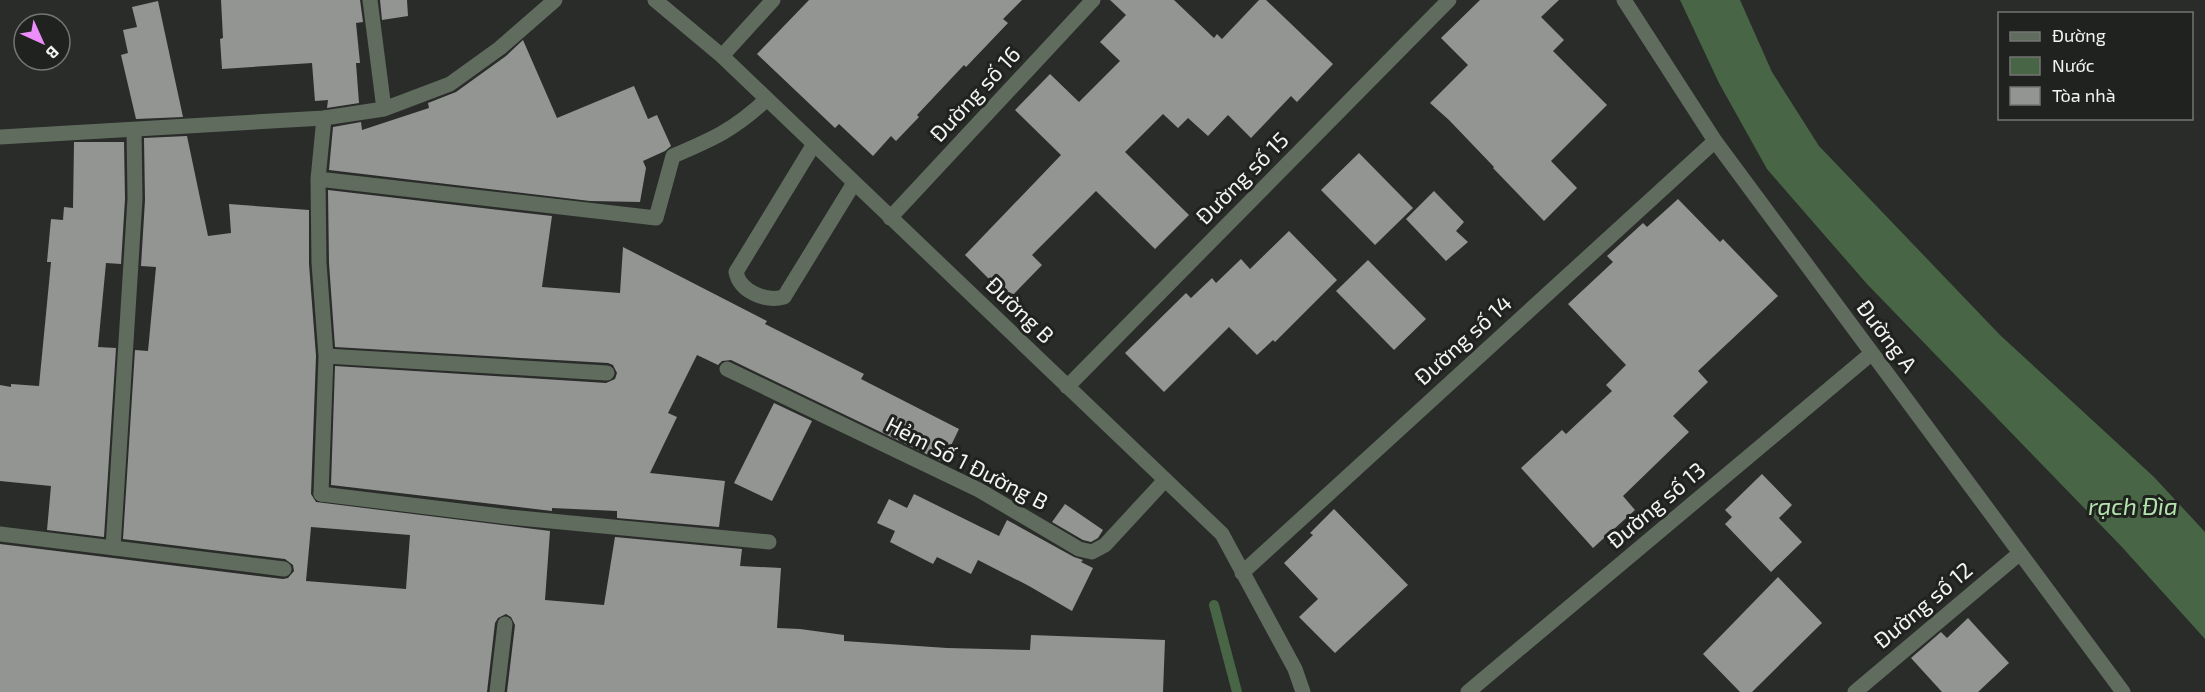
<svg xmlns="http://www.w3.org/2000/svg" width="2205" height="692" font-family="'Exo 2',sans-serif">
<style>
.water{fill:#486545}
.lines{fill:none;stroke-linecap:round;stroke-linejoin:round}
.stream{stroke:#486545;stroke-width:10}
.building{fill:#939592;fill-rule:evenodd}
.lane{stroke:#606c5e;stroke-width:15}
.street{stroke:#606c5e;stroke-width:15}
.labels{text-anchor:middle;stroke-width:6;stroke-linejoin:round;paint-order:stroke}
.street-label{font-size:22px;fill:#f2f4f2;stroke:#20221f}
.water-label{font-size:24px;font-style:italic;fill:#b3e4ad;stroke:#20221f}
</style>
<rect width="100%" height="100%" fill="#292c29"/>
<path class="water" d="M1680,0h60l32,72 47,74 181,189 154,142 51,55v107l-84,-93 -254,-262 -100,-115 -48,-86z"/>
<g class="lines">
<path class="stream" d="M1214,605l23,87"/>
</g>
<path class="building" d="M221,0h139l3,22 -7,1 4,40h-4l3,40 -32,5 1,-8 -13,1 -3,-38 -90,6 -2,-30 3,-1z
M380,0h27l1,16 -26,4z
M809,0h213l-19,19 5,4 -42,44 -2,-2 -47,50 2,2 -23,24 -5,-5 -18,20 -34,-32 -4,4 -78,-74z
M1110,0h64l40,38 3,-4 5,5 37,-39h7l67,64 -36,38 -6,-6 -40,42 -23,-23 -20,21 -20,-18 -10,10 -15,-14 -38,38 64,63 -34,34 -59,-58 -64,64 10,10 -33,34 -44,-44 96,-100 -46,-45 35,-36 29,28 41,-41 -20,-19 26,-27z
M1480,0h79l-18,17 23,23 -11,11 54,54 -56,56 26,27 -33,33 -51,-53 1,-1 -45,-47 -19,-17 38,-38 -27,-27z
M158,1l25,116 -47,2 -15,-64 7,-2 -5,-23 14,-3 -5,-20z
M523,40l34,78 77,-32 14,33 9,-4 14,31 -6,5 -22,10 3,7 -6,34 -50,-1 -261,-31 4,-43 28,-5 1,8 67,-22 -1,-5 28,-11 50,-36z
M187,136l21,100 23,-3 -2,-29 80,6v54l7,92 -5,138 5,8 234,29 -5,69 59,5 11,-68 127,12 -2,17 41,2 -4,60 23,1 44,6v6l103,7 83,2 1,-15 134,5 -2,52h-656l8,-67 -4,-8 -5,-3 -8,4 -3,5 -8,69h-487v-148l283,35 5,-1 6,-7 -1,-6 -8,-6 -162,-20 12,-189 13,1 8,-84 -15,-1 4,-66 -1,-62zM311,527l99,8 -4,54 -100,-8z
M74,142h50l1,57 -4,65 -15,-1 -8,84 18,1 -12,189 -57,-7 4,-44 -51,-5v-96l11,2v-3l28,2 12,-124h-4l4,-43 12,1 1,-13 9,1z
M1359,153l54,55 -38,37 -54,-55z
M328,190l224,26 -10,71 78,6 3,-46 144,74 -2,3 99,50 -3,5 98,50 -16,33 -212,-102 -9,1 -4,4 -21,-10 -29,58 9,4 -27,56 75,8 -6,46 -102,-9v-7l-65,-3v3l-221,-26 4,-119 271,17 9,-4 2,-6 -4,-8 -5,-2 -273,-16 -6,-84z
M1434,191l30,31 -8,9 12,11 -22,19 -40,-42z
M1678,199l42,43 3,-3 55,57 -80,75 10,11 -35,34 16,16 -66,64 12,14 -42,38 -72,-80 41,-38 4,4 46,-43 -6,-6 20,-20 -58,-61 45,-42 -6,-6 36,-33 4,4z
M1289,231l48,49 -62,62 -2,-2 -16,15 -28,-28 -65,65 -39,-39 61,-60 5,5 21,-20 4,5 25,-24 9,10z
M1368,260l58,59 -32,31 -58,-59z
M774,403l38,18 -40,80 -38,-18z
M1762,474l30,31 -13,13 23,24 -31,30 -46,-48 7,-7 -7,-7z
M914,494l85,42 8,-16 67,37 9,3 -2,2 12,6 -21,43 -43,-25 -51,-26 -7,14 -34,-17 -4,7 -43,-22 5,-11 -18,-8 12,-24 18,9z
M1065,504l38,26 -5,8 -7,4 -8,-2 -31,-18z
M1334,509l74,76 -73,68 -36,-36 19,-18 -34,-36 29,-28 -3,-2z
M1778,577l44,46 -70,69h-12l-37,-38z
M1968,618l41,45 -31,29h-36l-31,-34 30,-26 6,6z"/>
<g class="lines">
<path class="lane" d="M370,0l14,109
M0,137l324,-19 60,-9 66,-25 50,-36 55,-48
M814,144l-78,128c4,20 30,30 48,25l70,-114
M727,369l252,121 100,59 13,3 13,-7 60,-65
M321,494l188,23 260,25
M497,692l8,-68"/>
<path class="street" d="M655,0l67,56 500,478 73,135 8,23
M1624,0l91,141 408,551
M722,56l51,-56
M318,179l338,39 17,-62c40,-17 61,-26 94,-57
M890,218l203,-218
M326,356l281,17
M1067,387l382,-387
M321,494l5,-138 -7,-93 -1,-84 6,-61
M0,534l284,35
M113,548l22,-349 -1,-69
M1242,573l473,-432
M1468,692l404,-339
M1855,692l165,-139"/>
</g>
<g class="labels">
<g class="street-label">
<text transform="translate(975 94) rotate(-47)" y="8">Đường số 16</text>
<text transform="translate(1242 178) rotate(-45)" y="8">Đường số 15</text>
<text transform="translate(1020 310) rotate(44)" y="8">Đường B</text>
<text transform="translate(1887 336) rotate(53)" y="8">Đường A</text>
<text transform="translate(1463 340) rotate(-42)" y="8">Đường số 14</text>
<text transform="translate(967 463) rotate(27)" y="8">Hẻm Số 1 Đường B</text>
<text transform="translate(1656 505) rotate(-40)" y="8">Đường số 13</text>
<text transform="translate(1923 605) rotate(-40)" y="8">Đường số 12</text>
</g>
<g class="water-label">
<text x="2133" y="515">rạch Đìa</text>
</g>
</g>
<rect x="1998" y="12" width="195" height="108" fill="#20221f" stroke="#747673" stroke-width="1.5"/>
<rect x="2010" y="32" width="30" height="9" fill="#606c5e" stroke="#747673" stroke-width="1.5"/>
<text x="2052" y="42" font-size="18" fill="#f2f4f2">Đường</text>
<rect x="2010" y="57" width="30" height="18" fill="#486545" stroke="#747673" stroke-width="1.5"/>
<text x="2052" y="72" font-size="18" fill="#f2f4f2">Nước</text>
<rect x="2010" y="87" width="30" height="18" fill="#939592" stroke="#747673" stroke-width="1.5"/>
<text x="2052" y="102" font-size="18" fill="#f2f4f2">Tòa nhà</text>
<g transform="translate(42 42) rotate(135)"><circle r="28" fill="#20221f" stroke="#747673" stroke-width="1.5"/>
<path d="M0-4.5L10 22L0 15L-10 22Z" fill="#eb8dfb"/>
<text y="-9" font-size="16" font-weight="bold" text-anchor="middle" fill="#f2f4f2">B</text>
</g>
</svg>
